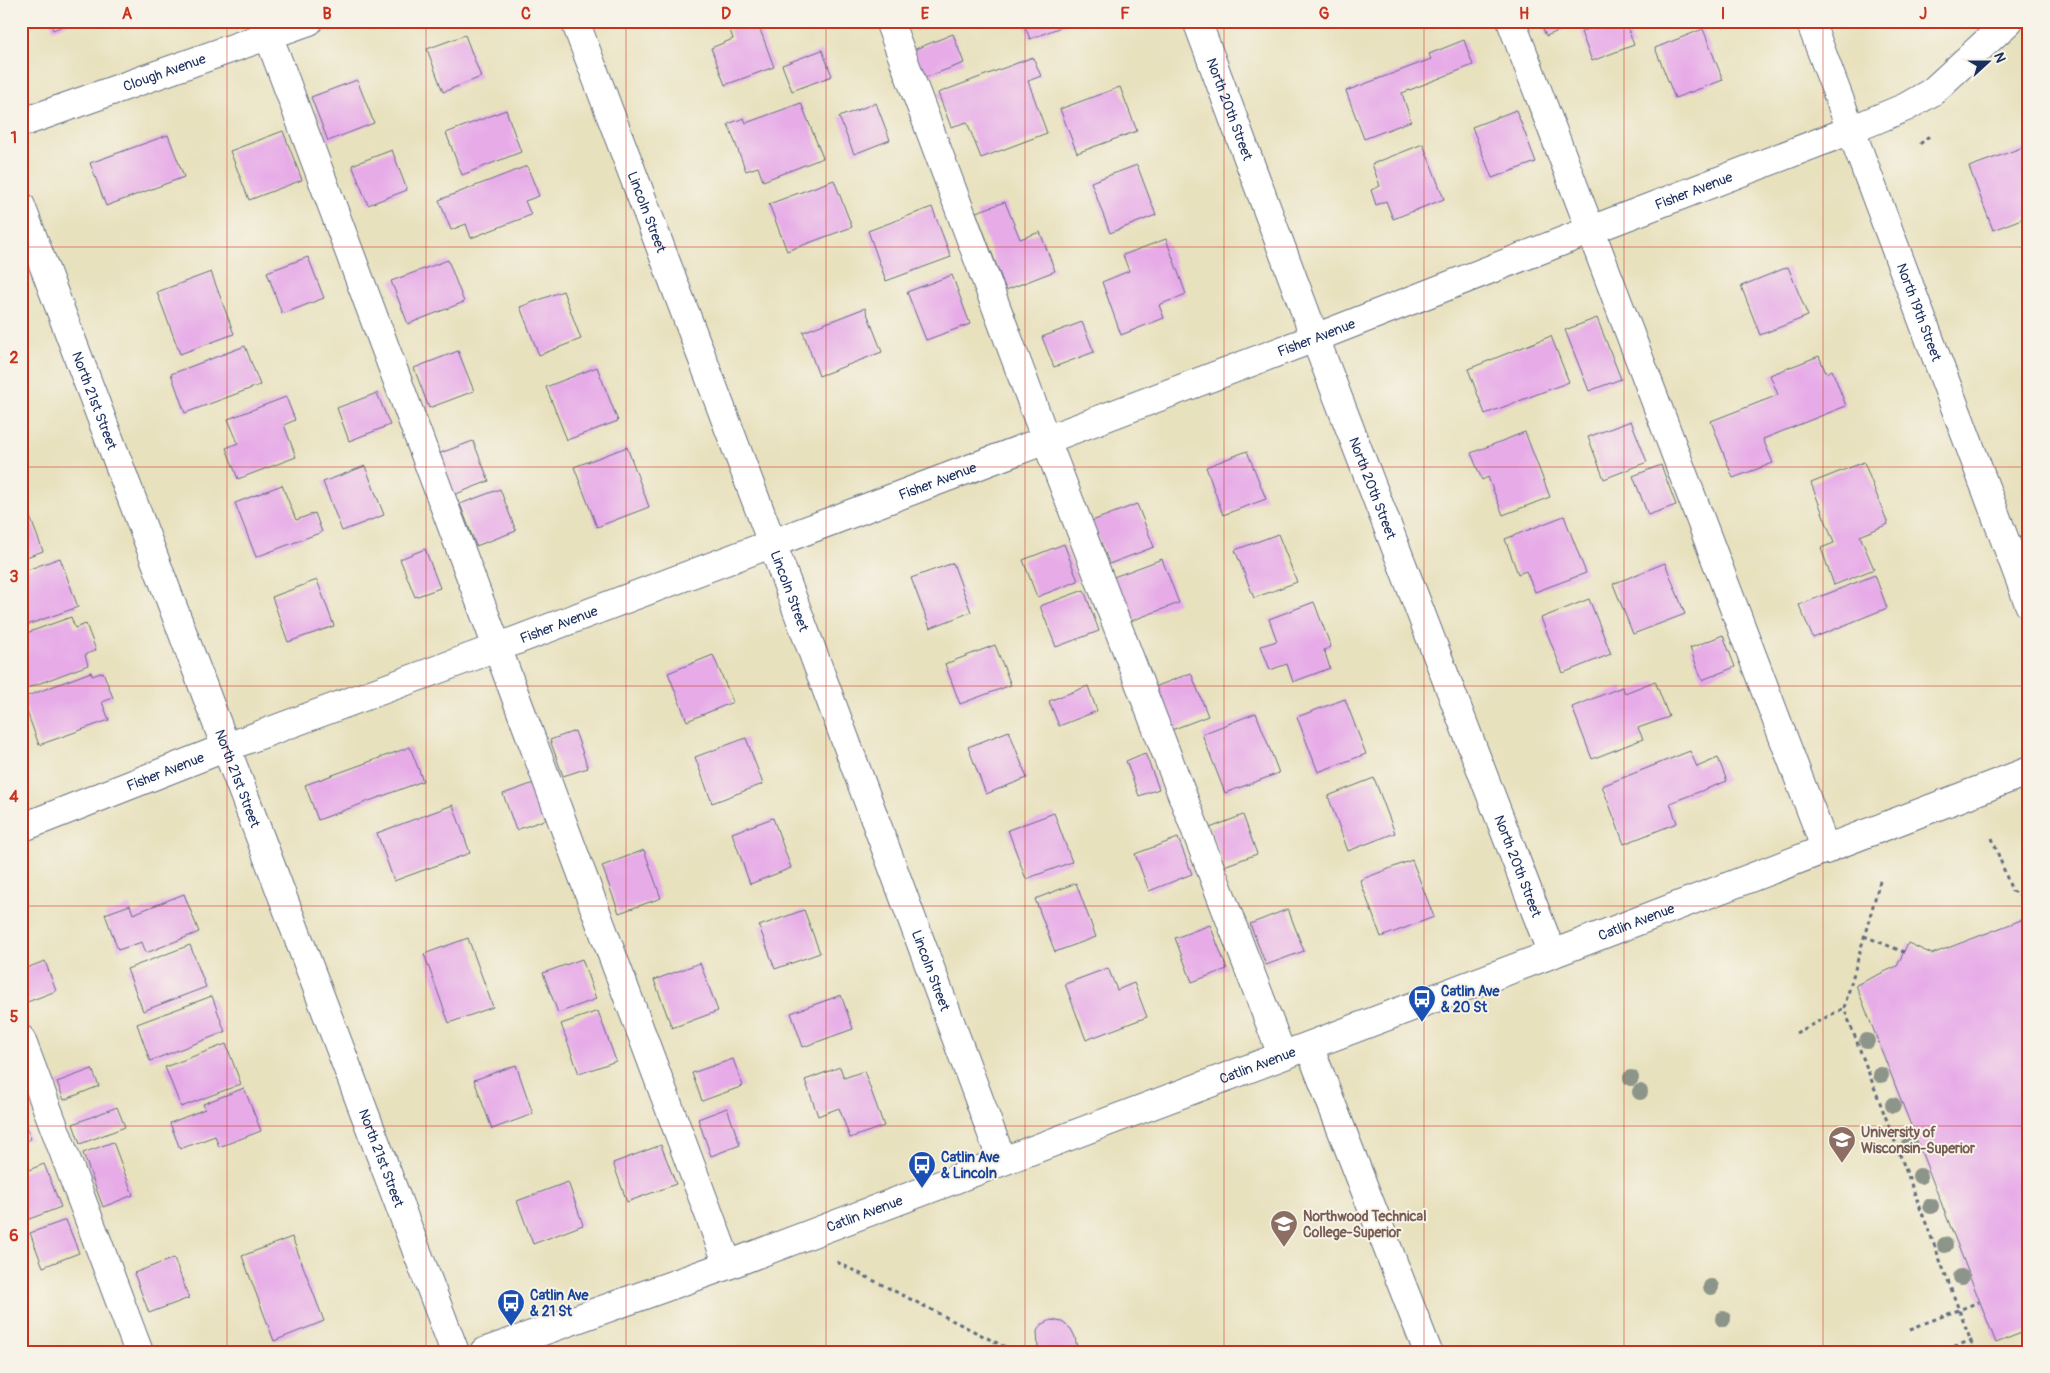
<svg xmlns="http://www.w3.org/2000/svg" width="2050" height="1373" font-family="Pangolin,sans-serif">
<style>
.building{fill:#e7ace8}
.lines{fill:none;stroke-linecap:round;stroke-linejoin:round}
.minor-casing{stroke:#636d80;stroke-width:30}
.path{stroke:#636d80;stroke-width:3;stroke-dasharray:4 4;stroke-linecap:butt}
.minor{stroke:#fff;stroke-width:28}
.tree{fill:#8d958b}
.grid{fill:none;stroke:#c8321e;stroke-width:1;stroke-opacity:0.55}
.labels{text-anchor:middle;stroke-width:4;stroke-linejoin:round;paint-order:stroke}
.street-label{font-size:14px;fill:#1b2f5e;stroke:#f7f3e8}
.transit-label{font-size:14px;font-weight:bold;fill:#164399;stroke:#f7f3e8;text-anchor:start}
.education-label{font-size:14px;font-weight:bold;fill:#785e54;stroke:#f7f3e8;text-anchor:start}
.neatline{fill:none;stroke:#c8321e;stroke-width:2}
.grid-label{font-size:16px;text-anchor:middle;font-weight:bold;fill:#c8321e}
</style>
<rect width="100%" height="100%" fill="#f7f3e8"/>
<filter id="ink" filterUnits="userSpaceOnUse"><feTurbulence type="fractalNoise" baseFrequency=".02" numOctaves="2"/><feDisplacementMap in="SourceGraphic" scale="10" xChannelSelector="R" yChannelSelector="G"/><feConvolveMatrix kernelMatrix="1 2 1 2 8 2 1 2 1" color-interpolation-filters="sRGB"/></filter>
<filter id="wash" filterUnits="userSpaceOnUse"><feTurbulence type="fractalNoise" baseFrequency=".0096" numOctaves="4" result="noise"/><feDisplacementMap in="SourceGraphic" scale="20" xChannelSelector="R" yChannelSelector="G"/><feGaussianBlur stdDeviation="1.12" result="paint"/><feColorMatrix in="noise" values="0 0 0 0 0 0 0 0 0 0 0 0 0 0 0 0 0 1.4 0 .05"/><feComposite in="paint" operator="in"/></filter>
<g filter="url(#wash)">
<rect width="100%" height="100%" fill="#e8e1be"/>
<g id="blocks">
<path class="building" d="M50,21h25l-22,9z
M727,21h30l17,46 -49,18 -14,-37 22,-9z
M1023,21h53l-46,18z
M1540,21h44l-38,15z
M1609,21h16l9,24 -42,16 -11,-29z
M1703,29l20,51 -48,18 -20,-50z
M953,34l11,29 -40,15 -11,-28z
M465,35l16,42 -38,15 -16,-43z
M1464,40l9,25 -71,28 9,28 -47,18 -18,-48 85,-32 -2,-5z
M822,50l10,26 -40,15 -10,-26z
M1033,57l8,19 -13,5 19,52 -66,25 -14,-36 -16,5 -13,-34z
M357,80l17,43 -46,18 -17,-44z
M1120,87l17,44 -60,22 -17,-44z
M801,103l22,55 -60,23 -5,-14 -12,4 -18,-47 16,-6 2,5z
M876,103l14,37 -36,14 -15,-37z
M506,110l15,42 -59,23 -16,-42z
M1516,110l20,52 -44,16 -20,-51z
M283,131l19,49 -53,20 -19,-49z
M168,135l16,42 -78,29 -16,-43z
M1423,144l21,55 -51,20 -7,-18 -10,4 -5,-15 9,-4 -8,-22z
M2029,145v71l-36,14 -24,-63z
M392,150l15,40 -39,15 -16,-40z
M1137,165l19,50 -46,18 -19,-51z
M527,166l12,30 -14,5 6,14 -60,23 -5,-14 -15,6 -12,-30z
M834,180l18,47 -65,24 -18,-47z
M1005,202l15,37 20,-7 15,39 -49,19 -30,-78z
M932,207l19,50 -65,24 -18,-50z
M1166,239l20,55 -27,11 5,13 -43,17 -19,-53 27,-11 -6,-16z
M308,257l16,41 -42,16 -15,-42z
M448,260l16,42 -56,22 -17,-43z
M1788,267l20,49 -48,19 -19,-49z
M211,272l23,62 -54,20 -23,-62z
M952,275l18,49 -44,16 -19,-48z
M563,291l18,48 -42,16 -19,-48z
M865,308l17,44 -63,24 -16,-44z
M1597,318l24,61 -32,12 -24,-61z
M1082,322l12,30 -40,15 -12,-30z
M1551,336l18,46 -84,32 -17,-45z
M245,346l15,39 -75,28 -14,-39z
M458,351l16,40 -45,17 -15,-40z
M1819,356l7,17 6,-3 14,36 -83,33 10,24 -40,15 -22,-57 67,-26 -8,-20z
M597,367l21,54 -51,19 -21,-53z
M377,393l13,32 -41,16 -12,-33z
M286,397l9,23 -11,5 12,32 -58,22 -12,-31 12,-5 -10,-24z
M1631,421l16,41 -43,17 -16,-42z
M1525,432l25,65 -47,18 -15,-38 -6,3 -11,-27z
M473,441l16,40 -38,15 -16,-41z
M627,447l22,60 -52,20 -23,-60z
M1247,451l19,48 -43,16 -17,-48z
M1864,462l24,62 -28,12 14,33 -40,16 -13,-37 13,-5 -23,-60z
M1661,465l15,40 -28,10 -15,-39z
M365,466l19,49 -42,16 -19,-49z
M282,485l14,35 19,-7 7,19 -66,25 -21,-54z
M500,489l16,42 -40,15 -16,-42z
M1137,504l17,43 -45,17 -17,-43z
M27,509l16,42 -22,8v-48z
M1564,516l22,57 -51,19 -9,-21 -8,3 -13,-35z
M1278,534l19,48 -43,16 -19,-48z
M1064,544l14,37 -41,16 -14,-37z
M425,549l15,39 -25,9 -15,-38z
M60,558l18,49 -57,20v-55z
M1162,559l17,44 -51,19 -17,-44z
M953,563l18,49 -41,16 -19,-50z
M1665,563l20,51 -52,20 -20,-50z
M1875,575l12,33 -74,30 -14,-33z
M317,580l17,46 -46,16 -16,-45z
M1084,590l15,41 -43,16 -16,-41z
M1589,599l22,55 -48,19 -22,-55z
M1314,602l17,45 -7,3 6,18 -37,14 -6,-18 -17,6 -9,-24 16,-5 -8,-22z
M71,617l4,11 11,-4 10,26 -11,5 3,10 -66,25 -1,-55z
M1723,635l12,32 -33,13 -12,-32z
M995,645l16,40 -51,19 -15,-40z
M713,655l20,47 -46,19 -19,-48z
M91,672l1,4 11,-4 10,26 -11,4 7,18 -70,25 -17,-47z
M1191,673l17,43 -39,15 -17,-43z
M1655,681l14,36 -31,11 5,11 -51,20 -20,-52 50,-20 3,6z
M1088,686l9,25 -38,15 -10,-25z
M1345,699l21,55 -48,18 -21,-55z
M1256,713l23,60 -54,20 -23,-59z
M575,731l13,37 -25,8 -13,-36z
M1009,731l18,47 -41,16 -18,-47z
M746,738l17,46 -51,19 -17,-46z
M410,747l13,34 -105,39 -13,-35z
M1690,751l7,16 21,-9 9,23 -57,22 7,20 -53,21 -22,-58z
M1145,753l14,36 -20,7 -13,-35z
M1374,778l21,55 -47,18 -20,-55z
M534,783l13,36 -31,11 -13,-36z
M453,805l17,48 -76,28 -17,-48z
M1054,813l18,49 -46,17 -18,-49z
M1243,815l14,39 -33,12 -14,-38z
M773,818l18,50 -41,16 -18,-51z
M1178,838l14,36 -43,17 -14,-37z
M644,850l17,48 -42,15 -17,-47z
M1412,860l22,57 -53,20 -21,-57z
M1076,883l20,54 -41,15 -20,-53z
M184,894l15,38 -53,21 -4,-11 -24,8 -13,-36 25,-9 3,9z
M1288,909l16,42 -38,14 -16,-41z
M804,910l16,43 -45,16 -16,-43z
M2029,917v413l-33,13 -140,-358 41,-19 11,-23 24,11z
M1210,925l17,44 -35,13 -17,-44z
M468,938l25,69 -44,16 -25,-69z
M190,945l16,42 -63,24 -16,-42z
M582,959l14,40 -38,14 -15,-40z
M45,961l11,30 -34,13 -1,-34z
M700,963l18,48 -46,17 -18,-48z
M1108,968l9,22 17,-7 13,34 -61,23 -21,-56z
M841,995l12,34 -50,18 -12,-34z
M212,996l13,36 -75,29 -13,-37z
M598,1011l18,50 -37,13 -18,-50z
M226,1044l15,40 -60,23 -16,-40z
M733,1059l10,27 -41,15 -10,-28z
M516,1065l17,49 -41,15 -18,-49z
M840,1067l4,11 20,-7 20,55 -34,12 -11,-30 -21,8 -13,-36z
M92,1069l7,17 -35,14 -7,-18z
M244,1088l17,43 -42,16 -4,-11 -35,13 -10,-26 35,-14 -2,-5z
M117,1107l8,20 -45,17 -7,-20z
M727,1108l13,37 -29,11 -13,-37z
M23,1117l8,22 -10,4v-25z
M113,1142l20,53 -30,12 -20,-54z
M661,1145l15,39 -49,18 -14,-39z
M44,1164l17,43 -37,14 -3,-9v-39z
M568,1182l15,43 -50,19 -16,-43z
M66,1220l13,33 -36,14 -13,-34z
M292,1237l32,84 -50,20 -32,-85z
M174,1258l15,40 -40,15 -15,-40z
M1051,1320l11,2 9,7 4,8 2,11 7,4h-55l9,-4 -1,-17 4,-6z"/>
</g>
</g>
<g filter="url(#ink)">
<use href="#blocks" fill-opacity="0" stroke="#636d80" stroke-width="1"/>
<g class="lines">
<defs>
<g id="minor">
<path d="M263,21l465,1244"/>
<path id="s1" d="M575,21l197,522 230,618"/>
<path d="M889,21l157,419 236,615"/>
<path id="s2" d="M1197,21l118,317 237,616"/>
<path d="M1511,21l315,829"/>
<path id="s3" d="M1810,21l219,583"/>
<path id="s4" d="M21,123l288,-102"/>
<path id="s5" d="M21,206l434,1146"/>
<path id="s6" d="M21,828l206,-81 269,-99 819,-310 276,-108 260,-100 55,-23 26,-15 77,-71"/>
<path d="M21,1039l118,313"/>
<path d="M1309,1046l119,306"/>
<path id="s7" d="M484,1352l244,-87 824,-311 477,-183"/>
</g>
</defs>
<use href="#minor" class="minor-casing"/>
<path class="path" d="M1920,144l9,-8
M1992,838l20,53 17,9
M1880,881l-36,127 131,344
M1864,936l40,16
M1796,1033l48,-25
M837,1262l178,90
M1910,1329l69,-27
M1939,1352l33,-12"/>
<use href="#minor" class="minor"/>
</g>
<g class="tree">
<circle cx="1867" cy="1041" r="8"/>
<circle cx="1881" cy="1075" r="8"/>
<circle cx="1631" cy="1078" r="8"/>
<circle cx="1640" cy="1092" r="8"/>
<circle cx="1893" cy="1105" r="8"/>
<circle cx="1909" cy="1145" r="8"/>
<circle cx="1920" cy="1176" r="8"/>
<circle cx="1931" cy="1206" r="8"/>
<circle cx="1945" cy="1245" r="8"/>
<circle cx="1961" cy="1277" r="8"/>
<circle cx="1711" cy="1287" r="8"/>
<circle cx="1723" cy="1319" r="8"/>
</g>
</g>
<path class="grid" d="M227,21v1331M426,21v1331M626,21v1331M826,21v1331M1025,21v1331M1224,21v1331M1424,21v1331M1624,21v1331M1823,21v1331M21,247h2008M21,467h2008M21,686h2008M21,906h2008M21,1126h2008"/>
<defs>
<symbol id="bus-pin" viewBox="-11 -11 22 30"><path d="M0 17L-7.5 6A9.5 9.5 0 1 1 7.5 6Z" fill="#1a4fb4" stroke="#f7f3e8"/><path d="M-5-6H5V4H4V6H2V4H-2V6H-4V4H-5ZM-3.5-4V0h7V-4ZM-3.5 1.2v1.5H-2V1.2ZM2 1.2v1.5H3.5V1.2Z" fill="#fff"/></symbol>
<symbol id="university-pin" viewBox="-11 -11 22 30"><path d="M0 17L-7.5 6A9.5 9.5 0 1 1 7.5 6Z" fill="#8d6e63" stroke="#f7f3e8"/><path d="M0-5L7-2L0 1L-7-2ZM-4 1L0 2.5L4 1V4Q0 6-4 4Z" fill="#fff"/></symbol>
</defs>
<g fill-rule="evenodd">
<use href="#bus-pin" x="1406" y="983" width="32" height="43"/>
<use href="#university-pin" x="1826" y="1124" width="32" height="43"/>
<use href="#bus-pin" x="906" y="1149" width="32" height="43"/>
<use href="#university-pin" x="1268" y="1208" width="32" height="43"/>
<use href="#bus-pin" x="495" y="1287" width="32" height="43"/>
</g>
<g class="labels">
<g class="street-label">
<text dy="5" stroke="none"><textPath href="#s4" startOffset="152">Clough Avenue</textPath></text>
<text dy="5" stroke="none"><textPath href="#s2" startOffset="94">North 20th Street</textPath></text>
<text dy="5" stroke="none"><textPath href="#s6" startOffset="1790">Fisher Avenue</textPath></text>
<text dy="5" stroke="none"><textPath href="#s1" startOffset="204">Lincoln Street</textPath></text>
<text dy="5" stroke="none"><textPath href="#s3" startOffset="311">North 19th Street</textPath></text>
<text dy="5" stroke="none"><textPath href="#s6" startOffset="1385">Fisher Avenue</textPath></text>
<text dy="5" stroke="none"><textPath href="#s5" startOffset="208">North 21st Street</textPath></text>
<text dy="5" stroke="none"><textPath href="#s6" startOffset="980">Fisher Avenue</textPath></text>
<text dy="5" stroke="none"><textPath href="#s2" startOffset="499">North 20th Street</textPath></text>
<text dy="5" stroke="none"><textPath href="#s1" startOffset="609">Lincoln Street</textPath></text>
<text dy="5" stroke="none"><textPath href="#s6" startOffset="575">Fisher Avenue</textPath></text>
<text dy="5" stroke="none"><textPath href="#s6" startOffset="155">Fisher Avenue</textPath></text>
<text dy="5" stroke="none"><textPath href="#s5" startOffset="612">North 21st Street</textPath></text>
<text dy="5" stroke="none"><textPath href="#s2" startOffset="904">North 20th Street</textPath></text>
<text dy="5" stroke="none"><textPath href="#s7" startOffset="1230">Catlin Avenue</textPath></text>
<text dy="5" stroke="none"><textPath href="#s1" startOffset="1014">Lincoln Street</textPath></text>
<text dy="5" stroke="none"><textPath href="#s7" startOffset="825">Catlin Avenue</textPath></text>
<text dy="5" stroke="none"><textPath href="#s5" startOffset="1018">North 21st Street</textPath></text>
<text dy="5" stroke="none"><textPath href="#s7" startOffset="405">Catlin Avenue</textPath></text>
</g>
<g class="transit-label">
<text x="1441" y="996">Catlin Ave<tspan x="1441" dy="16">&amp; 20 St</tspan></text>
<text x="941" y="1162">Catlin Ave<tspan x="941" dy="16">&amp; Lincoln</tspan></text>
<text x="530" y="1300">Catlin Ave<tspan x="530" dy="16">&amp; 21 St</tspan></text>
</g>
<g class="education-label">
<text x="1861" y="1137">University of<tspan x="1861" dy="16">Wisconsin-Superior</tspan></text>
<text x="1303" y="1221">Northwood Technical<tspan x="1303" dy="16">College-Superior</tspan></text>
</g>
</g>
<rect width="2050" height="1373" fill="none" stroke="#f7f3e8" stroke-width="55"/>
<g transform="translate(1988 62) rotate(69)" stroke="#f7f3e8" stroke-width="4" paint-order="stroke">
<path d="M0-4L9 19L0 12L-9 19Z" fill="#1b2f5e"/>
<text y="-8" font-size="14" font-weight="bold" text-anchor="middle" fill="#1b2f5e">N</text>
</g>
<rect x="28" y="28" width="1994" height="1318" class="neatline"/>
<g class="grid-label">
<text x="127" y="19">A</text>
<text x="327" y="19">B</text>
<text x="526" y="19">C</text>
<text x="726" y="19">D</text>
<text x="925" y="19">E</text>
<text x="1125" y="19">F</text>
<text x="1324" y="19">G</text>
<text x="1524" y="19">H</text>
<text x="1723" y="19">I</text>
<text x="1923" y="19">J</text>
<text x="14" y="143">1</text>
<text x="14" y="363">2</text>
<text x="14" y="582">3</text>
<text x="14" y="802">4</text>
<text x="14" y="1022">5</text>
<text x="14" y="1241">6</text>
</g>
</svg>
